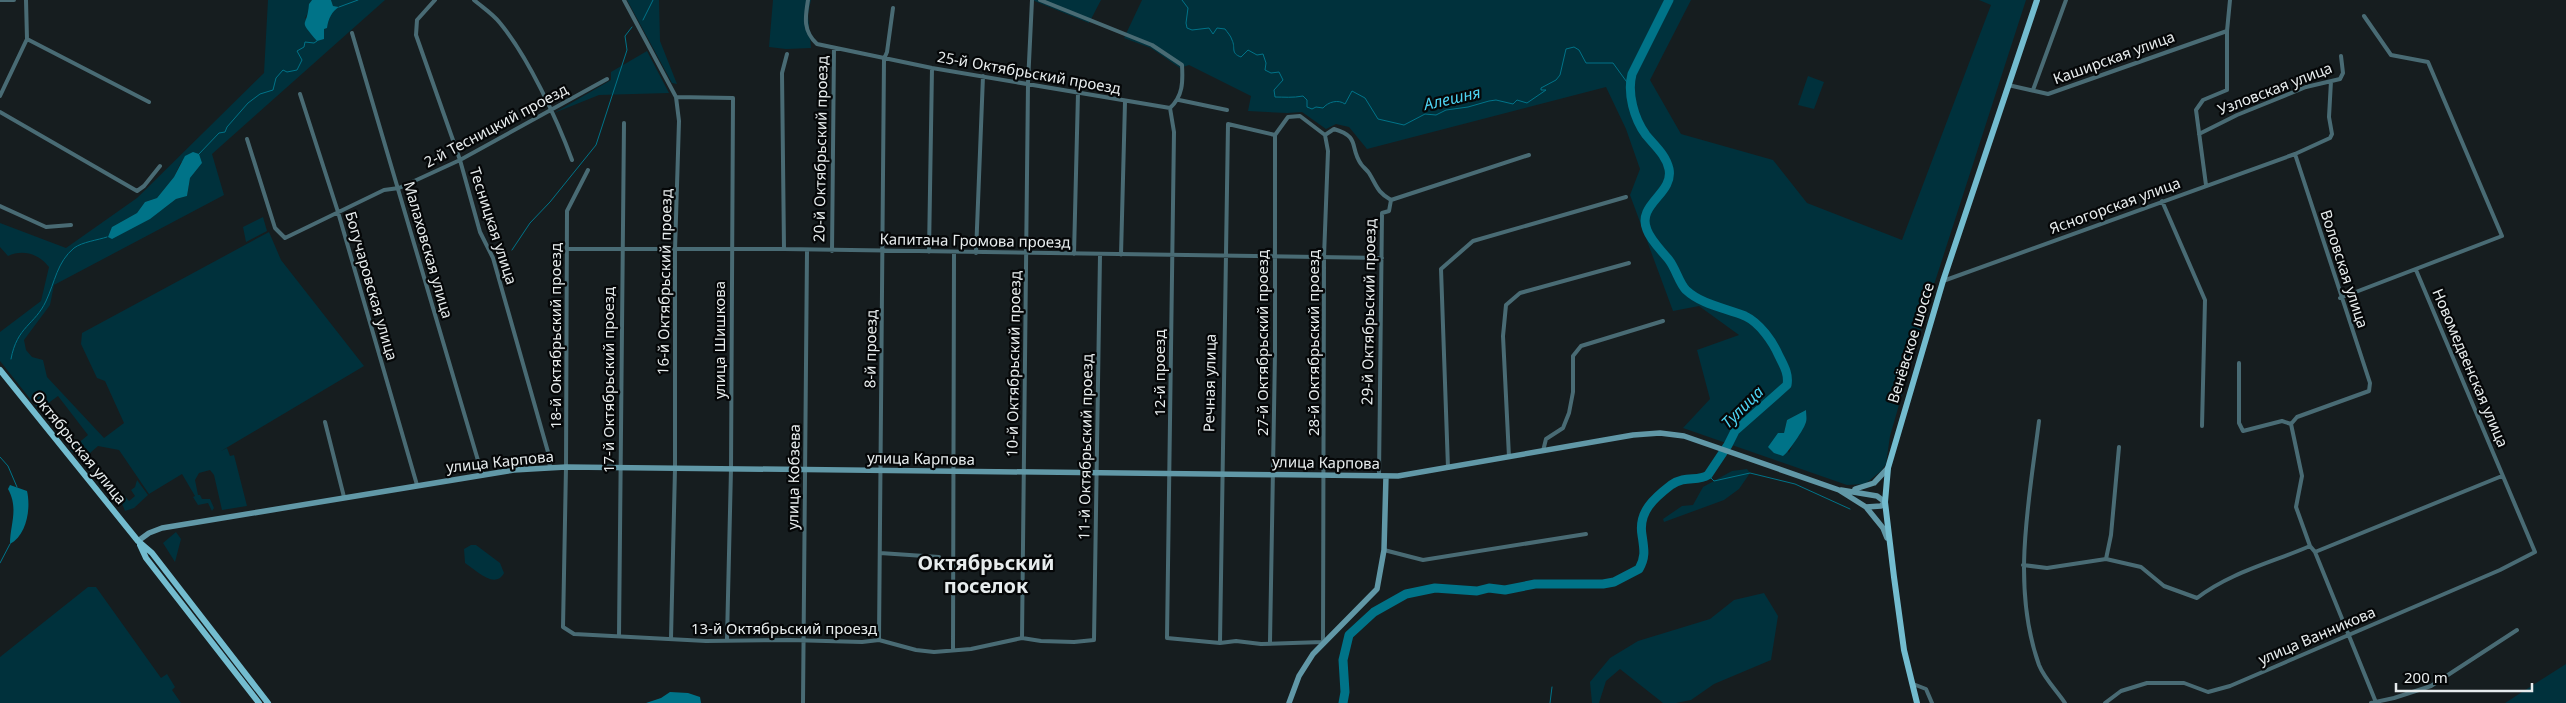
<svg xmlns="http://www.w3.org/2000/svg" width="2566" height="703" font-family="'Noto Sans',sans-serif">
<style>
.green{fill:#00313c;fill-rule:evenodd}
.water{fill:#007388}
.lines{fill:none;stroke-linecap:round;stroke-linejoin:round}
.stream{stroke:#007388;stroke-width:1}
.river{stroke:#007388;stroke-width:9}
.street{stroke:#496b74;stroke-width:4}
.secondary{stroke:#6198a7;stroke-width:5.5}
.primary{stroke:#73bccf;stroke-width:6}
.labels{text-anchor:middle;stroke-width:4.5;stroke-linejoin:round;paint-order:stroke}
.street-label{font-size:15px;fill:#e7eced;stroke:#050708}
.water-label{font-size:16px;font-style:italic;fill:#4ed3f2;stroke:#050708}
.district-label{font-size:20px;font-weight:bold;fill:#e7eced;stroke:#050708}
</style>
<rect width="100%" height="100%" fill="#161d1f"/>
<path class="green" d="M268,0h56l-6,2 -6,-2 -3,4v7l-4,7 19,10 9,-18 6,-3 -6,-1 -2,-6h54l-173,154 12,41 -170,90 -4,20 -26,35 2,10 6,7 11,3 4,17 57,61 20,-15 -19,-42 -8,-3 -16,-34 1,-11 187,-101 12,28 83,106 -143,85 6,-3 3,8 4,-1 13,51 -25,4 -8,-35 -4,-5 -11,3 -4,7 3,15h2l2,4h8l4,9 -2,3 -4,-8 -10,2 -5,-8 2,-1 -13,-22 -33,20 -30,-44 -21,-4 -16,14 -12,-10 18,-15 -30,-39 -19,14 -39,-49v-29l41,-31 8,-34c-10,-13 -26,-18 -41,-11l-8,-9v-24l66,25 71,-50 127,-125zM181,162l21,1 -12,15 -3,18 -11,3 -13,10 -51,18 25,-14 8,-11 12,-4 17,-21z
M627,0h32l1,41 17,43 -5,-1z
M773,0h38l-3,14 3,34 -25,1 -17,-2z
M1032,0h69l-12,23z
M1142,0h549l-41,80 31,54 92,26 34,43 95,37 89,-235 -12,-5h47l-95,294 -41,142 -4,28 -5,7 -16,13 -18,1 -164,-57 27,-29 -13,-49 42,-15 -40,-29 -26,5 -43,-116 10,-26 -14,-40 -20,-42 -239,62 -18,-22 -13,-3 -10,5 -24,-17 -15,1 -39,-2 3,-15 -62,-31 -9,3 -29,-20 -27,-10zM1806,410v13l-10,14 -7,16 -11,-20h6l3,-13z
M647,51l22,42 -70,2 -45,18 57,-33v-8z
M1808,76l16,6 -10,27 -16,-4z
M263,217l4,14 -21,11 -3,-15z
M1747,469l3,4 -11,16 -15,11 -60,22 -1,-3 19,-13 11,-1 10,-18 29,-16z
M137,480l11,15 -14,13 -9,3 -4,-10 3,-6 5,6 6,-5 -4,-6 4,-3z
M176,532l5,7 -6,23 -12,-19z
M471,545h5l24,18 4,10c-9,17 -28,-3 -39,-10l-1,-14z
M88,587h8l65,91 6,-4 8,13 -3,3 9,13h-181v-46z
M1764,593l14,23 -7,44 -57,24 -23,16 -15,3h-13l-43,-34 -14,12 -7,22h-7l-2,-21 20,-24 28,-17 72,-22 24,-19z
M2566,664v39h-61z"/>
<path class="water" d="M312,0h19l2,6 6,1c-7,4 -11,12 -12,21l-3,1v10l-7,2c-20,-24 -10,-11 -8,-37z
M193,152l6,2 3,9 -12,15 -3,18 -11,3 -26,20 -38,20 -4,-2 4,-10 25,-14 8,-11 12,-4 17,-21 11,-21z
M1806,410c0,3 1,9 0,12 -1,6 -19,32 -23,34l-9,-3 -6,-6 10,-14h6l3,-13z
M10,485l17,6c4,17 0,44 -17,53 0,-20 9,-35 -2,-55z
M670,692l18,1 12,4 1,6h-55l15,-5z"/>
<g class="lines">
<path class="stream" d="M1182,0l6,8 -2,15 1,5 5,2 17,-2 4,6 4,-6 8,1c2,3 6,7 7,11 4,8 -2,13 9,17l7,-7 9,5 6,-1 3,9 -1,7 6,3 8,-1 4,8 -9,10 1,7c9,0 18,1 28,-1l4,4v7l5,2 4,-2 7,1c5,-6 15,-9 22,-4l7,-13 13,7 13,21 26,6 21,-11 11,1 10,-5 22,-3 21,-6 7,-1 17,4 4,-4 10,3 19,-13h-5v-2l15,-8 4,-5 6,-26 8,-2 5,3 7,13h27l16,22
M339,7l19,-7
M643,20l10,-20
M199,154l20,-21 6,-1 2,-5 21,-24 12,-9 13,-4 3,-12 7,-8 4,2 10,-2 5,-10 -5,-9 7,-4 1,-5 9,1 3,-2
M512,250l18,-27 20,-21 46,-57 31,-95 -2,-14 7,-9
M11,359c6,-33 24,-34 35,-58 9,-19 11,-39 28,-53 8,-6 24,-8 33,-11
M0,457l8,9 9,21
M1708,475l6,6 36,-8 45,11 55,25
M0,563l10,-19
M1550,703l2,-16"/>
<path class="river" d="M1343,703l2,-11 -2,-32 6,-25 25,-23 32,-18 29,-6 42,3 12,-3 16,2 30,-6h68l11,-2 25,-13c7,-12 5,-20 3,-34 -4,-23 12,-37 29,-50 15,-10 26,-3 37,-10l20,-30 7,-14 52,-46c2,-11 -3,-19 -8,-29 -6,-14 -19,-33 -34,-40 -19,-8 -43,-11 -59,-26 -7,-7 -10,-21 -17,-30 -7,-9 -18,-19 -22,-30 -11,-26 27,-36 22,-61 -3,-14 -14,-23 -23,-34 -12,-16 -19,-42 -14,-61l37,-74"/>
<path class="street" d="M0,0h14
M435,0l-18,20 -1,15 44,125 20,72 13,26 55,194 2,16
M474,0c8,7 19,14 26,23 28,34 57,96 72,137
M624,0l52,97 3,24 -4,129v219l-4,169
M808,0c-3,18 -5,31 9,44l115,24 238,40
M1040,0l112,45 30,20c1,17 1,31 -12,43
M352,33l130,441
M27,39l122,63
M2008,85l40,9 179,-63
M2033,90l33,-90
M300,94l38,118 79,273
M0,96l27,-57 -1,-39
M676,97l57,1 -2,371 -4,170
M1179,100l48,10
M1170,108l4,24 -7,506 53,5 16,-2 25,3 62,-2 1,-385 4,-106 -3,-16
M0,112l137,79 7,-5 16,-20
M2199,134l38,-19 69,-28 34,-8 3,-6 -2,-17
M1275,135l13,-18 12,-1 25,19
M1325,135l9,-6c27,8 15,18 27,35 2,3 6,6 8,9 8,13 8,19 22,27
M247,139l28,89 10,10 99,-48 15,-2 61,-28 147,-81
M2295,154l75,229 -1,8 -72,26 -6,7 11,52 -6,31 14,39 5,6 60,148
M588,170l-21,41 -1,256 -3,160 11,7 132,7 84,-1 72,2 17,-2 37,10 18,2 37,-3 51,-11 19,3 33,1 20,-2 6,-385
M2206,185l-10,-75 7,-10 24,-10v-59l3,-31
M1391,200l138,-45
M2162,201l43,99 -3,126
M0,206l46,21 25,-2
M567,249h217l598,9
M784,249l-2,-176 5,-19
M832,251l2,-203
M929,252l3,-184
M976,253l7,-177
M1074,254l4,-161
M1121,255l4,-153
M1943,281l352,-127 35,-16 2,-4 -3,-17 2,-36
M2340,298l162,-62 -74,-174 -37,-7 -27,-39
M2239,363v60l4,8 39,-10 9,3
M2039,421c-10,80 -28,166 0,244 5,13 18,26 26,38
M325,422l19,75
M1543,451l3,-12 17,-11 6,-15 4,-21v-36l8,-10 82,-25
M1509,457l-6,-121 3,-31 14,-12 109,-30
M1448,468l-7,-199 32,-28 153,-44
M1379,476l3,-263 7,-2 2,-11
M1384,550l39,10 163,-26
M2315,552l187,-76
M880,553l59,4
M2106,559l5,-24 8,-88
M2023,565l24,3 59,-9 35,8 23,19 33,12c34,-26 74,-35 113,-52
M619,636l5,-513
M1022,638l6,-555 4,-83
M879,640l5,-581 3,-7 6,-44
M1270,642l5,-289v-218
M1220,643l8,-519 47,11
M953,649l1,-396
M1913,684l13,5 6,14
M803,703l4,-452
M2105,703l16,-12 26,-8h37l24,9 22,-6 270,-116 35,-18 -119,-282
M2371,703l23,-5 37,-12 86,-56"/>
<path class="secondary" d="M1855,489l19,-6 14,-15
M1841,490l36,6 8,6 -4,4 -15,1
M138,541l11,-8 13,-5 352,-58 52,-3 832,9 235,-41 27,-2 24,3 155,54 27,17 17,21 4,10
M1289,703l10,-27 14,-22 64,-65 7,-39 2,-74"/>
<path class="primary" d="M0,370l138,171 14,12 116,150
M140,545l6,13 113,145
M1917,703l-13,-53 -10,-73 -9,-75 3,-34 55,-187 94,-281"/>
</g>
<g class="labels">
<g class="street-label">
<text transform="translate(2114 58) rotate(-20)" y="5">Каширская улица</text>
<text transform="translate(1029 73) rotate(10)" y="5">25-й Октябрьский проезд</text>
<text transform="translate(2275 89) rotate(-21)" y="5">Узловская улица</text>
<text transform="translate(496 126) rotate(-28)" y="5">2-й Тесницкий проезд</text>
<text transform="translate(821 149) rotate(-89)" y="5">20-й Октябрьский проезд</text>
<text transform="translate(2115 206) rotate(-20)" y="5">Ясногорская улица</text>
<text transform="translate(493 226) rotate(72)" y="5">Тесницкая улица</text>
<text transform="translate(975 241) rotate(1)" y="5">Капитана Громова проезд</text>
<text transform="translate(428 250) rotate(74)" y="5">Малаховская улица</text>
<text transform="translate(2344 269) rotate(72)" y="5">Воловская улица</text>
<text transform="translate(665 282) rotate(-89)" y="5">16-й Октябрьский проезд</text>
<text transform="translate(371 286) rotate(74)" y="5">Богучаровская улица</text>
<text transform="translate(1369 312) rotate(-89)" y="5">29-й Октябрьский проезд</text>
<text transform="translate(556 336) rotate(-90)" y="5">18-й Октябрьский проезд</text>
<text transform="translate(720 340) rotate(-90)" y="5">улица Шишкова</text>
<text transform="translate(1263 343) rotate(-90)" y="5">27-й Октябрьский проезд</text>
<text transform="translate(1314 343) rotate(-90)" y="5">28-й Октябрьский проезд</text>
<text transform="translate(1911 343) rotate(-73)" y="5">Венёвское шоссе</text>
<text transform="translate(871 349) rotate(-89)" y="5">8-й проезд</text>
<text transform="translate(1014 364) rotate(-89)" y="5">10-й Октябрьский проезд</text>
<text transform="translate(2470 368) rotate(67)" y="5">Новомедвенская улица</text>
<text transform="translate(1160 373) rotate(-90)" y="5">12-й проезд</text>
<text transform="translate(609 380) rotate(-90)" y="5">17-й Октябрьский проезд</text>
<text transform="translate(1210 383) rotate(-89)" y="5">Речная улица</text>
<text transform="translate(1086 447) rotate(-89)" y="5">11-й Октябрьский проезд</text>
<text transform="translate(79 448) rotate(51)" y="5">Октябрьская улица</text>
<text transform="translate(921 459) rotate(1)" y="5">улица Карпова</text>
<text transform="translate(500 462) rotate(-6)" y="5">улица Карпова</text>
<text transform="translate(1326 463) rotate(1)" y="5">улица Карпова</text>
<text transform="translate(794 477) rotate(-89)" y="5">улица Кобзева</text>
<text x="784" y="634">13-й Октябрьский проезд</text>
<text transform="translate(2317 636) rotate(-23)" y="5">улица Ванникова</text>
</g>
<g class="water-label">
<text transform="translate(1452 98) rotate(-13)" y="6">Алешня</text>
<text transform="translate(1742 407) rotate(-45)" y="6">Тулица</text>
</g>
<g class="district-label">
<text x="986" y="570">Октябрьский<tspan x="986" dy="23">поселок</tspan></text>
</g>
</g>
<path d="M2396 683v8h136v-8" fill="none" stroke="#e7eced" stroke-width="2.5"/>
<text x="2404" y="683" font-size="15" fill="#e7eced" stroke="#050708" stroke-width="4" paint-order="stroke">200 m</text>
</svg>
